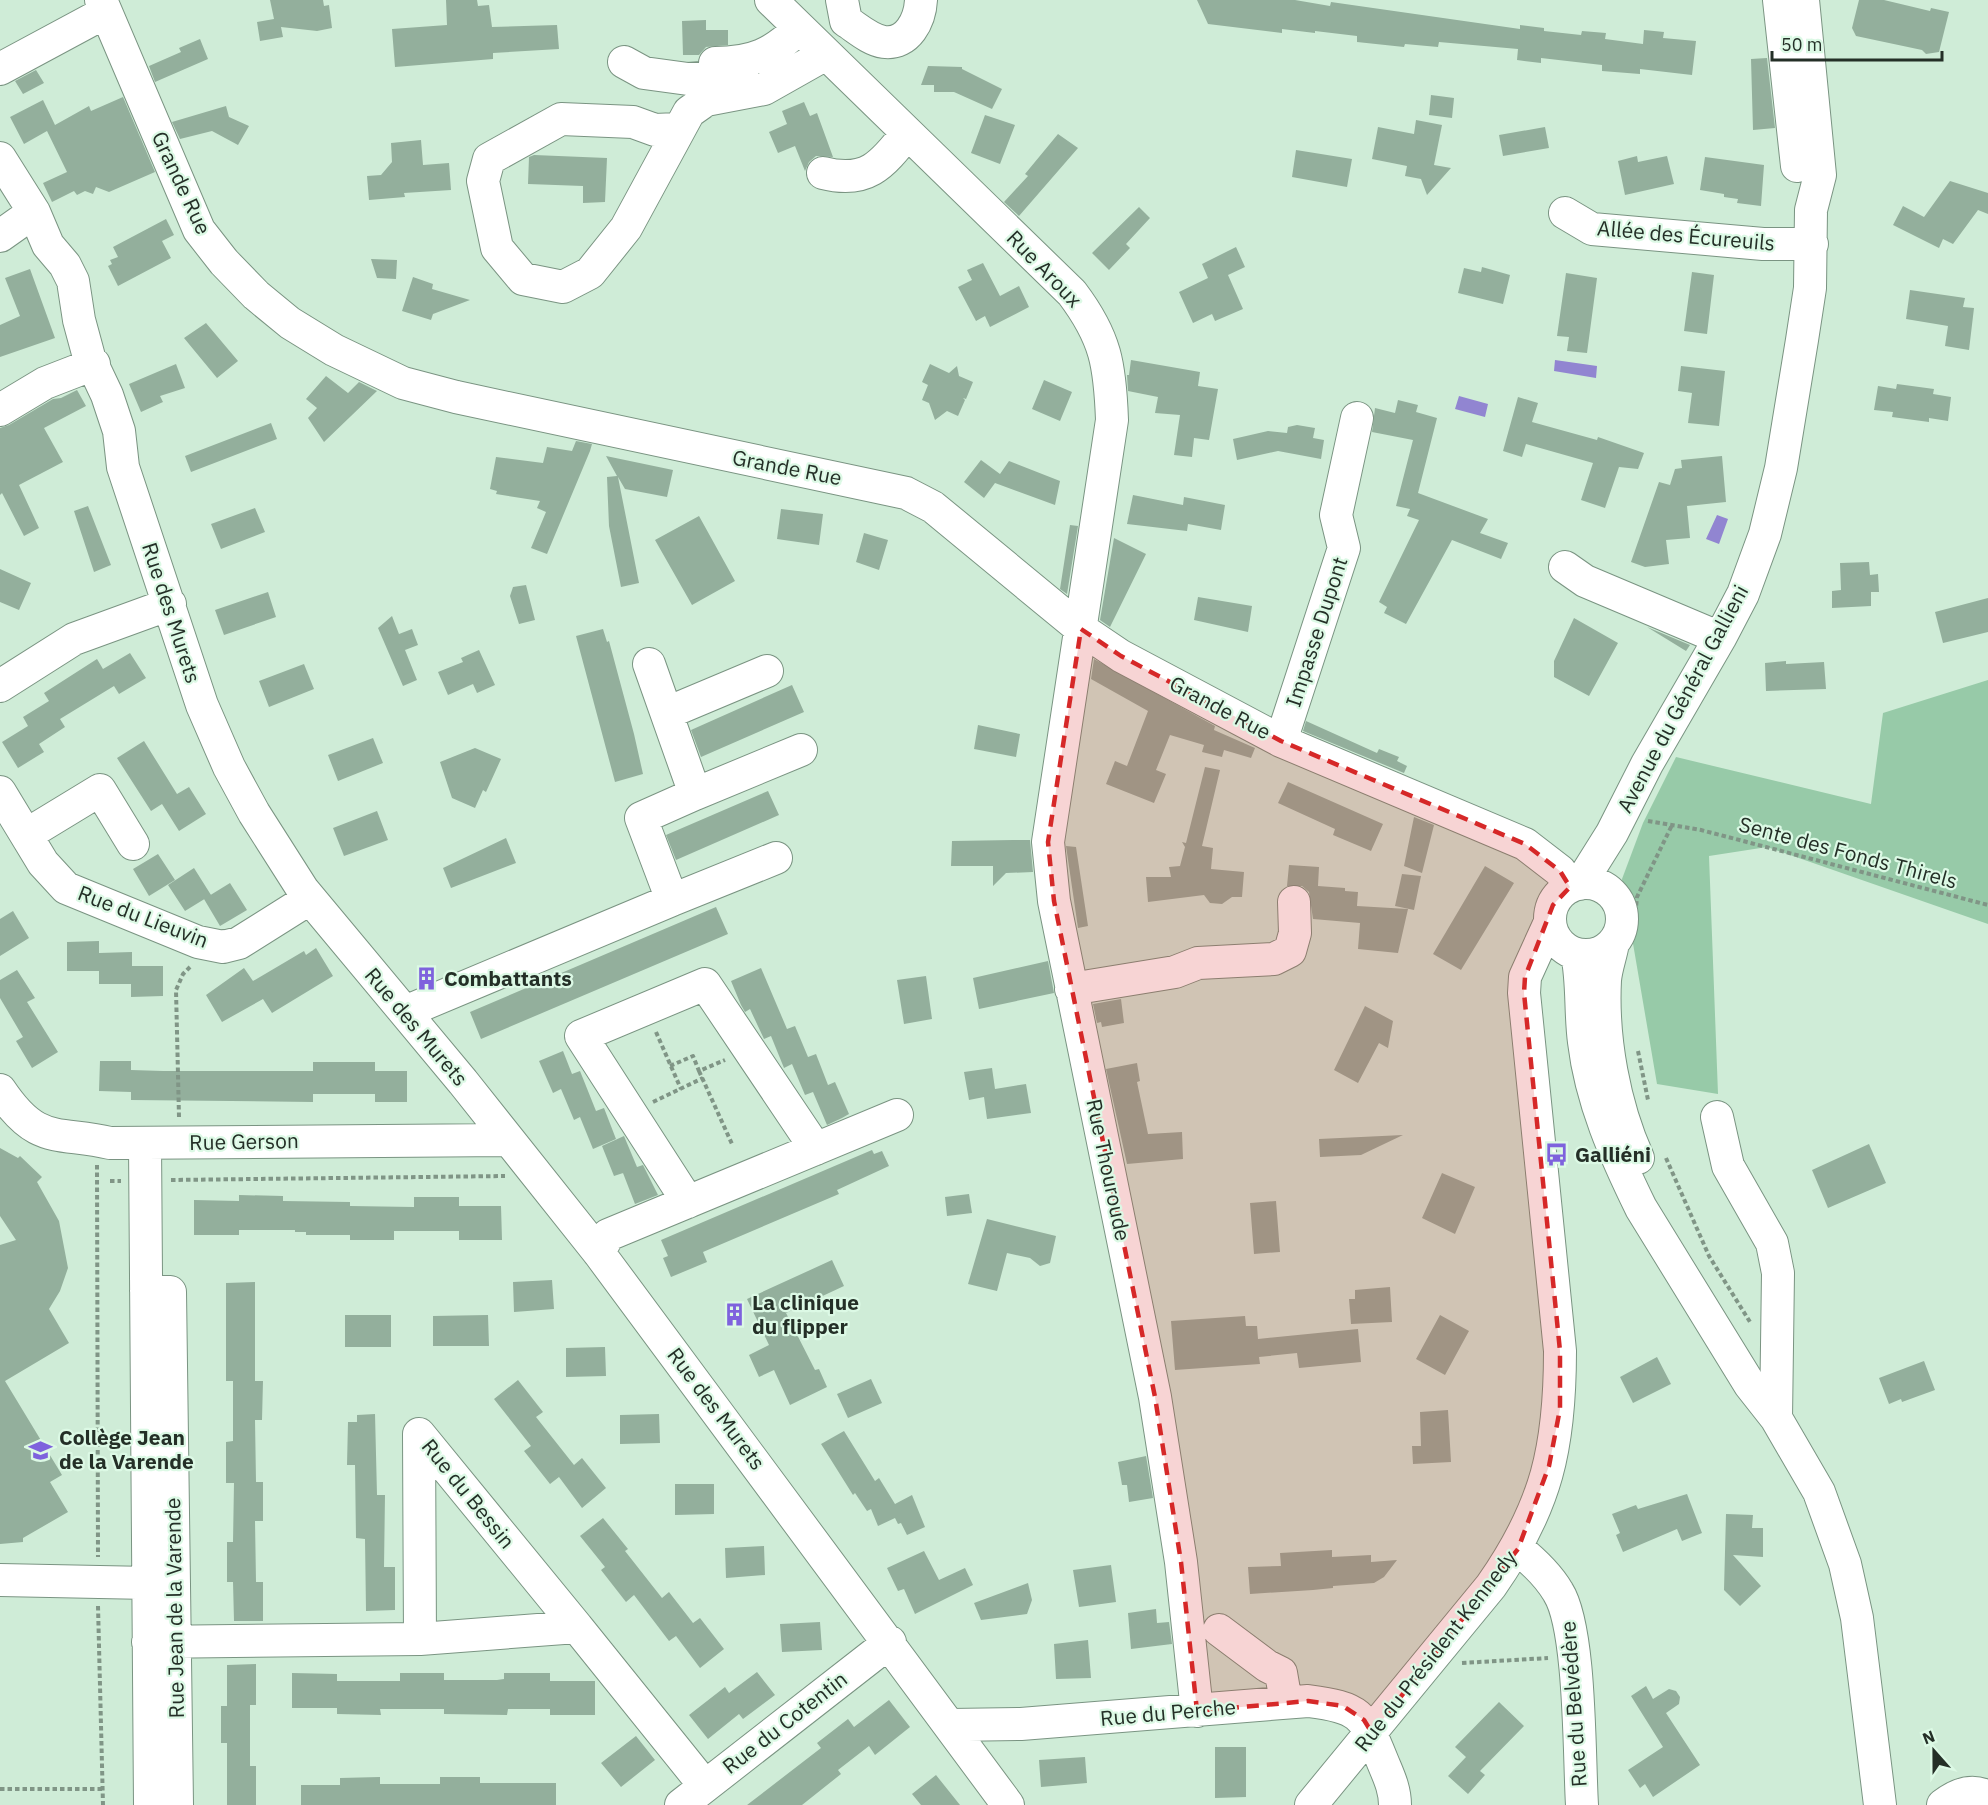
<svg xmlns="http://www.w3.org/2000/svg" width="1988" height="1805" font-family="'IBM Plex Sans',sans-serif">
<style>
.green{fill:#97caa8}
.water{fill:#9185d1}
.building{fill:#93af9c}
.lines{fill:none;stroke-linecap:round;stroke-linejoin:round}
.minor-casing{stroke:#7a9482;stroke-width:34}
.path{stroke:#809586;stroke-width:4;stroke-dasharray:4.5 3;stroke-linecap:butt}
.minor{stroke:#fff;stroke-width:32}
.marked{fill:#d62828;fill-opacity:0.2;stroke:#d62828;stroke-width:4.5;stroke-dasharray:12 8;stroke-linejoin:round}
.labels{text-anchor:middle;stroke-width:4.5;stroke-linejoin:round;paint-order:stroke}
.street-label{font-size:21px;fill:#242f27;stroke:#dcf9e5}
.poi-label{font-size:21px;font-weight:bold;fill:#242f27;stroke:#dcf9e5;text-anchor:start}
</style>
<rect width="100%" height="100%" fill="#cfecd7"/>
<path class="green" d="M1988,680v244l-221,-77 -58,9 9,238 -61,-10 -35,-205 21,-56 33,-66 195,47 12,-91z"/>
<path class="water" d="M1555,360l42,6 -1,12 -42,-7z
M1459,396l29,8 -3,13 -30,-8z
M1717,515l11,4 -9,25 -13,-5z"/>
<path class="building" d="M270,0h53l1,6 5,-1 3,23 -15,3 -36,-4 2,10 -23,4 -3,-19 17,-3z
M446,0h31l1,6 11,-1 3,22 65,-2 2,24 -66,4v6l-98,8 -3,-38 55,-4z
M1197,0h98l35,6 1,-4 189,27v-4l24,3v3l37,4 1,-4 24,2 -1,6 38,5 1,-14 20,2 -1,6 33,3 -4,34 -52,-6v5l-38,-3v-6l-61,-7v5l-24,-3 1,-11 -79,-7 -1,5 -33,-3 -1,3 -47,-5v-6l-42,-5v2l-33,-4v4l-74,-9z
M1859,0h25l46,11 1,-3 18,4 -10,40 -13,2 -4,-4 -66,-14 -4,-8z
M706,20v10h22v15l-22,2 -7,8h-16l-1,-34z
M200,39l8,20 -53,23 -6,-16 32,-14 -2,-4z
M1767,58l8,70 -22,2 -2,-71z
M928,66l34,1v2l40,20 -10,20 -38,-17h-20v-7h-13z
M36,70l8,13 -21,11 -8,-13z
M1431,95l23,3 -2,20 -23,-3z
M123,97l32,75 -46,20 -13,-5 -3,7 -8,-3 -8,4 -3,-4 -22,11 -9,-19 24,-11 -20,-41 -23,13 -14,-27 33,-17 12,25 34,-19 2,5z
M804,102l6,14 7,-3 16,44 -17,-1 -7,6 -4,9 -10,-25 -17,7 -9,-21 18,-8 -5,-13z
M226,106l3,11 20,9 -11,19 -26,-14 -32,8 -8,-17z
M985,115l30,10 -15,39 -29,-11z
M1416,120l26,5 -8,40 17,3 -24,27 -6,-16 -16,-3 2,-10 -35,-7 6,-32 36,7z
M1545,127l4,21 -46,8 -4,-21z
M1058,134l20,14 -59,68 -15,-14 24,-26 -3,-2z
M421,140l2,25 26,-2 2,27 -47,3 1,4 -36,3 -2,-24 14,-1 11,-13 -1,-19z
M1296,150l56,9 -5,28 -55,-10z
M534,155l73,3 -2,44 -22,1v-17l-55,-2 1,-27z
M1637,156l1,6 29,-6 7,28 -49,11 -7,-34z
M1705,157l59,8 -3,41 -24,-3 1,-4 -14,-2v-3l-24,-4z
M1950,181l38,12v21l-10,-4 -25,34 -10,-5 -4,9 -46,-23 10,-19 21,11z
M1139,207l11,11 -24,26 4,4 -21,22 -17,-17z
M166,219l8,16 -12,6 9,17 -53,28 -10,-20 4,-2 -2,-4 8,-3 -5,-10z
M1236,247l9,20 -17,8 15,34 -28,12 -3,-7 -19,9 -14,-31 29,-14 -6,-14z
M371,259l26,1 -1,19 -19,-1z
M983,263l17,33 19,-10 10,21 -39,20 -5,-11 -9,5 -18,-34 14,-7 -5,-10z
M1482,267l28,8 -7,29 -45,-11 6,-25 17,4z
M30,269l25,69 -55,19v-32l20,-9 -15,-38z
M1692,272l22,3 -7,59 -23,-3z
M1566,273l31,5 -10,75 -20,-2 2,-14 -12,-1z
M413,277l20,7 -1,5 38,11 -37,14 -2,6 -29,-9z
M1910,290l55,8 -2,9 11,1 -5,42 -24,-4 3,-20 -42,-7z
M206,323l32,38 -21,17 -33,-40z
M1131,360l69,12 -2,14 20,3 -9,51 -15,-2 -2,19 -18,-2 6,-40 -25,-2 3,-16 -30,-6 -1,-16h2z
M176,364l9,24 -25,8 3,6 -22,10 -12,-28z
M930,364l19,9 8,-7 2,10 14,6 -7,17 -3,-1 2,2 -7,16 -11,-5 -12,9 -6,-17 -7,-3 6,-15 -6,-3z
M1681,366l44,5 -6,55 -31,-3 4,-30 -14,-2z
M326,376l22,17 11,-11 18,9 -53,51 -16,-24 9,-10 -11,-9z
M1044,380l28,12 -12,29 -28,-12z
M1897,384l37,5 -1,5 18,3 -3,24 -19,-3v4l-37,-5 1,-5 -19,-2 4,-24 18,3z
M77,390l9,16 -42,22 19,34 -44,23 20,43 -15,8 -22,-43 -2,2v-67l9,-3 44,-26 8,-1z
M1518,397l20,6 -6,19 65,18 1,-3 46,16 -6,16 -19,-2 -14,41 -24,-8 12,-37 -67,-19 -4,13 -19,-6z
M1398,400l20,5 -2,7 21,6 -19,75 70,26 -8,14 28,10 -7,16 -49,-19 -46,84 -22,-11 3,-6 -8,-5 40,-82 -12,-4 3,-7 -14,-3 17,-66 -41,-8 3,-24 20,5z
M271,423l6,16 -86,33 -6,-16z
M1297,425l18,3 -2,10 11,2 -3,19 -43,-8 -41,9 -4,-21 35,-8 19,2 1,-6z
M576,441l16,3 -2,7 -43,103 -16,-6 15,-36 -9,-4 3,-7 -44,-7 1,-3 -7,-2 6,-32 47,6 4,-16 25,4z
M606,456l67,14 -6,27 -42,-8 -7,-12 21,106 -18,4 -12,-61 -2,-49 10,-1z
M1722,456l4,46 -39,4 3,32 -24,2 3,24 -24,3 -14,-5 28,-80 11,3 5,-16 7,-1 -1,-8z
M981,460l19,14 9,-13 51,20 -5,24 -60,-22 -11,15 -20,-16z
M1133,495l50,10 1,-8 41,8 -4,25 -33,-6 -1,7 -60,-7z
M88,506l23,59 -17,7 -20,-61z
M255,508l10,24 -44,17 -10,-25z
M781,509l42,5 -4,31 -42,-6z
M699,516l36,65 -43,24 -37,-65z
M1070,525l8,1 -11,68 -7,-5z
M864,533l24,7 -9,30 -23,-8z
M1114,538l32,16 -36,73 -10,-7z
M1869,562l1,13 8,-1 1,18h-8v14l-39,2v-17l9,-1 -1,-27z
M0,569l31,14 -12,27 -19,-8z
M526,585l9,35 -16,4 -9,-28 3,-9z
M268,592l8,25 -52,18 -9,-25z
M1198,597l54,9 -4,26 -54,-12z
M1988,598v34l-45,11 -8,-31z
M392,616l7,18 13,-5 6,16 -13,5 12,30 -14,6 -25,-58z
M1574,618l44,25 -29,53 -35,-19v-16z
M1647,627l43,18 -4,6z
M603,629l4,13 2,-1 25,93 9,40 -28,8 -39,-146z
M479,650l16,35 -18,8 -4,-9 -25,11 -10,-23 25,-10 -2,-4z
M130,653l16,25 -27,16 -5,-8 -54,33 5,8 -26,17 5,8 -26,16 -16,-26 26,-16 -5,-9 26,-16 -5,-8 53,-34 6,10z
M1094,659l121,67 -1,4 41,18 -4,10 -27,-8 -2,7 -20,-5 2,-7 -34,-10 -14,35 10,4 -12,29 -48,-19 9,-23 12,5 21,-55 -57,-32z
M1786,661v3l38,-2 2,27 -60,2 -1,-28z
M304,664l10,25 -45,18 -10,-26z
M792,685l12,27 -103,45 -10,-27z
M1306,721l71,32 2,-4 20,8 -2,4 10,5 -3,7 -101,-42z
M978,725l42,9 -4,23 -42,-8z
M373,738l10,25 -45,18 -10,-26z
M144,741l33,53 12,-7 17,27 -27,17 -17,-27 -11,7 -34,-53z
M475,748l26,11 -15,33 -3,-2 -8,18 -23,-10 -12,-36z
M1205,767l15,3 -18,76 11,2 -2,21 33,3 -2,25h-10l-10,7 -12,-1 -6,-8 -56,7 -2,-25h25l-2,-10 11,-1 5,-19 -3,-5 4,1z
M1288,782l95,42 -12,27 -38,-16 2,-6 -57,-26z
M768,791l11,24 -103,45 -10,-25z
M377,811l11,29 -44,16 -11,-28z
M1414,817l20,8 -12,48 -18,-7z
M506,838l10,25 -65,25 -8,-20z
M1013,840h17l3,32 -27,1 -13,13v-20h-42l1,-25z
M1066,846l10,1 12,79 -10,2z
M158,854l17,26 -26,16 -16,-27z
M1289,865l30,2 -1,19 27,2v3l13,1 -1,14 51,3 -10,44 -40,-4 2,-26 -47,-4 -4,-27 -7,-6h-15z
M1485,866l29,17 -53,87 -28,-16z
M194,868l17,27 -26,16 -17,-26z
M1402,874l19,2 -7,34 -19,-4z
M230,883l17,27 -27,16 -16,-27z
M716,907l12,27 -247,105 -11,-27z
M13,911l16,27 -29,18v-37z
M99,941v12l33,-1v14h31v30l-32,1v-13h-32v-13h-32v-29z
M316,948l17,28 -61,37 -9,-14 -41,23 -16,-27 38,-27 9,13 51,-30 2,4z
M1048,961l6,32 -75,16 -6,-31z
M761,968l26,61 8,-3 13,31 8,-3 12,31 7,-3 14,32 -7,4 -15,7 -14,-33 -8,3 -13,-31 -8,4 -13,-32 -7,3 -14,-30 -5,3 -4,-7 -10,-24z
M17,970l18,28 -8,4 31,50 -26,16 -16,-27 7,-4 -23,-39v-18z
M926,976l6,43 -28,5 -7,-44z
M1121,999l3,24 -22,4 -1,-5 -4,1 -4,-19z
M1365,1006l28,15 -5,27 -9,-5 -21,40 -24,-13z
M563,1051l9,23 8,-3 16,40 8,-3 12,31 -23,10 -13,-32 -6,3 -13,-31 -8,4 -14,-32z
M100,1061h31v9l32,1h150v-9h62v9h32v31h-32v-8h-62v8l-182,-2v-8l-32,-1z
M1137,1063l3,18 -3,1 11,52 34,-2 1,27 -56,5 -21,-95z
M992,1068l3,21 31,-5 5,29 -44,6 -3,-22 -15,3 -5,-28z
M1403,1135l-42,20 -41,2 -1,-18z
M624,1136l13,31 6,-2 15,30 -23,9 -12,-31 6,-2 -15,5 -12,-30z
M1869,1144l17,39 -58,25 -16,-38z
M0,1148l18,10 2,-2 22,21 -5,5 22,39 9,47 -8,23 -11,18 20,34 -64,38 57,94 -12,7 18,30 -45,26v4l-23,2v-299l16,-5 -16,-24z
M872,1150l2,4 8,-3 7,15 -52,24 2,4 -136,58 4,10 -36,15 -8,-19 5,-2 -7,-16z
M1442,1173l33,14 -20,47 -33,-16z
M969,1194l3,19 -25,3 -2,-19z
M239,1195l44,1v5l67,1v4l64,1v-10h45v9h42l1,34h-43v-9h-65v9h-44v-5h-44v-3h-11v-2h-56v5h-45v-35l45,1z
M1276,1201l4,51 -26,2 -4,-51z
M987,1219l69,17 -6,27 -10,3 -10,-8 -23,-5 -10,38 -29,-7z
M832,1260l12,26 -58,27 29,57 4,-1 8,18 -37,18 -16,-35 -15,7 -10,-22 20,-10 -22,-46z
M552,1280l2,29 -40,3 -1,-30z
M255,1282v99h8l-1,39h-7l1,62h7v39h-8l1,61h7v39h-29l-1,-39h-6v-40h6l1,-59h-8v-41l7,-1v-60h-7v-98z
M1390,1287l2,35 -41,2 -2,-25h6v-9z
M345,1315h46v32h-46z
M488,1315l1,31h-56v-30z
M1440,1315l29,16 -24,44 -29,-16z
M1245,1316l1,10h11l1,13 100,-10 3,33 -62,6 -2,-15 -38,4 1,7 -85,6 -4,-49z
M605,1347l1,29 -40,1v-29z
M1657,1357l14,27 -38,19 -13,-26z
M1924,1361l11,29 -33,12 -1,-3 -12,5 -10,-26z
M871,1379l11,24 -34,15 -11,-24z
M518,1380l25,32 -7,5 38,48 8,-7 24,30 -24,20 -23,-31 -9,7 -26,-33 7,-5 -37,-47z
M1448,1410l3,52 -38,2 -1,-18h9l-1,-34z
M375,1414l2,81h8l-1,72h11v43l-29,1 -1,-72 -9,-1 -1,-73h-8l1,-43h9v-7z
M659,1414l1,29 -40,1v-29z
M844,1431l31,50 4,-3 16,26 17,-9 13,32 -18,8 -6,-12 -3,1 -3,-6 -17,8 -7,-17 -4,2 -12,-18 -2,2 -32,-51z
M1146,1456l7,42 -24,4 -2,-17h-5l-4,-23z
M675,1484h39v30l-39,1z
M1687,1494l15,39 -20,8 -5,-12 -54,23 -7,-17 4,-2 -8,-19 24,-9 2,4z
M1726,1514l27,1 -1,13h11v29l-30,-2 28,31 -21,20 -16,-16z
M603,1518l25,31 -3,2 37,47 7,-6 24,31 7,-5 24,31 -24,19 -24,-32 -7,5 -35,-46 -8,7 -25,-32 4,-3 -25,-31z
M764,1546l1,29 -39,3 -1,-30z
M1332,1550v7l39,-2v7l26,-2 -13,17 -10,6 -41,3v2l-20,2 -63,4 -2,-27 33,-1 -1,-13z
M924,1551l15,29 26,-12 8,17 -58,29 -11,-25 -6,2 -11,-23z
M1111,1565l5,37 -37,5 -6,-37z
M1028,1583l4,17 -5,14 -46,6 -7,-17z
M1156,1609l1,14 12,-1 3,22 -41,5 -3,-36z
M820,1622l2,28 -40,2 -2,-28z
M1088,1640l3,38 -35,1 -2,-35z
M256,1664v41h-6v61h6v39h-29v-62h-6v-37h6v-41z
M757,1672l18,23 -32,24 -4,-5 -31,25 -19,-24 36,-28 4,6z
M292,1673l45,1v7h63v-8h44v7h53l7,-1v-6h46v8h45v34h-45v-6h-42l-1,6 -63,-1v-5h-64l1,6 -44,-1v-6h-45z
M1646,1686l7,13 16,-10 7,2 4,6 -1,7 -13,9 34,52 -47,32 -8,-13 -5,4 -12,-18 35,-23 -32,-51z
M889,1700l21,27 -35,28 -6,-9 -31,24 3,4 -39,31h-55l74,-57 -4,-5 31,-24 6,8z
M1499,1702l25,24 -44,45 5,4 -17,19 -20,-18 18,-19 -11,-10z
M636,1736l19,24 -34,27 -20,-24z
M1215,1747h31v50l-31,1z
M1085,1757l2,26 -46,4 -2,-27z
M936,1775l24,30h-39l-9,-11z
M380,1777v7h60v-7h40v6h76v22h-255v-20h39v-7z"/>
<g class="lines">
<defs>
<path id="minor" d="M101,0l98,230 25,32 32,33 34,28 44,27 69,33 53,14 450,96 27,14 148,122 40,27 160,85 244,103 35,27 10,16
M771,0l301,293c34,45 38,72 40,127l-64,422 6,59 101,496 26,165 16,149
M842,0l4,21c11,7 24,19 38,21 24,3 36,-22 37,-42
M1779,0l18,166
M624,62l20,11 44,6 54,-4
M715,63c38,0 58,-9 84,-35
M0,69l106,-57
M678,129l-23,1 -22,-8 -72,-3 -72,40 -6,22 14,67 26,31 40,8 27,-14 36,-45 63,-116 17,-12 58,-11 62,-35
M0,158l34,54 14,33 17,20 8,16 6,39 10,37 18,38 12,36 4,36 79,238 27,62 25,46 49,77 160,192 136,171 409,552
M823,173c43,11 59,-7 84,-40
M1565,213l27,16 171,15h49
M0,236l34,-24
M0,410l45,-27 49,-19
M1565,567l20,14 135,57
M0,686l74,-47 96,-35
M667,713l100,-42
M1281,741l63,-193 -8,-33 21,-97
M0,792l43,71 23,25 132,54 25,5 16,-4 70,-44
M695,794l106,-44
M26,835l74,-45 33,54
M1550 919a36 36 0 1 1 72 0a36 36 0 1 1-72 0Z
M1580,884l32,-51 35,-69 73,-126 23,-44 22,-60 16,-66 21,-128 8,-52 1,-78 9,-35 -17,-175
M672,900l104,-42
M1613,943c-2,12 -7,25 -8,37 -3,58 9,125 33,178
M1577,954c6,29 3,58 7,88 7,59 31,113 57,166l109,177 26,33 43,74 26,72 12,54 23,187
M1071,989l104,-17 23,-9 76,-4 16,-8 5,-18 -1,-31
M405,1012l267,-112 -31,-82 54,-24 -46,-130
M0,1090c37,55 55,41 110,53l398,-3
M1717,1117l11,49 44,77 6,30 -2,145
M145,1143l5,662
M688,1202l-107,-166 124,-52 111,165
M599,1253l9,-18 289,-120
M146,1291l24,1 7,513
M1518,1549c15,12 30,26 40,43 23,36 21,165 24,213
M0,1580l149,3
M1219,1630l48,36 14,7 5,29
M420,1639l-1,-205 158,193
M148,1642l272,-3 157,-12 128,159
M951,1725l70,-1 287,-23c52,7 55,12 74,59 6,15 13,28 13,45
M681,1805l209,-163
M1311,1805l180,-219c56,-80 69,-139 69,-235l-36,-358 1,-16 25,-55
M1943,1805c13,-10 29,-17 45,-8"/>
</defs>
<use href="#minor" class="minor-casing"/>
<path class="path" d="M1648,821l53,9 287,75
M1634,928l3,-31 35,-72
M656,1032l25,57
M1638,1051l10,49
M670,1066l23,-10 6,15 26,-11
M699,1071l33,73
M653,1102l50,-24
M179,1117l-3,-127 7,-16 7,-7
M1666,1158l43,98 41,66
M97,1165l1,392
M171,1180l334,-4
M110,1181h11
M98,1606l5,199
M1462,1663l86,-5
M0,1789h102"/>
<use href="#minor" class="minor"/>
</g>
<path class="marked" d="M1081,629l40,27 160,85 244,103 35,27 10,16 -17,18 -28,72 -1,16 36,358v58l-11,57 -31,83 -146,184 -8,-13 -21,-14 -35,-5 -111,10 -16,-149 -26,-165 -101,-496 -6,-59z"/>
<defs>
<symbol id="building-bare" viewBox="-9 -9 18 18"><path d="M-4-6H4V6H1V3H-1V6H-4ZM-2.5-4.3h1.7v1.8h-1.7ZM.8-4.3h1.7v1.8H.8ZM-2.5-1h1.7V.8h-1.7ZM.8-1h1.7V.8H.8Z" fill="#7e62dd" stroke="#dcf9e5" stroke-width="2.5" paint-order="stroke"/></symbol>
<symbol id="bus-bare" viewBox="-9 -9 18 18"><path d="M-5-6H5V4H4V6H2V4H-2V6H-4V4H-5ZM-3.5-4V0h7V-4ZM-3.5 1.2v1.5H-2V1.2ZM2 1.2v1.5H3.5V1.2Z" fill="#7e62dd" stroke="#dcf9e5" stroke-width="2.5" paint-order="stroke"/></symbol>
<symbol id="school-bare" viewBox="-9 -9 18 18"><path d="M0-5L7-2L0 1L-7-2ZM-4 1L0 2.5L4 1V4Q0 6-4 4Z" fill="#7e62dd" stroke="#dcf9e5" stroke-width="2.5" paint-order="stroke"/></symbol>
</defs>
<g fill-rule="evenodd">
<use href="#building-bare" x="410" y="962" width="33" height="33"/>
<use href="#bus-bare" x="1540" y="1138" width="33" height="33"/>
<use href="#building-bare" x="718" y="1298" width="33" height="33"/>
<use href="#school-bare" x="24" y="1434" width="33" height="33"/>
</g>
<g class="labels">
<g class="street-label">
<text transform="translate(181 183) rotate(65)" y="7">Grande Rue</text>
<text transform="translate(1686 236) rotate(5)" y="7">Allée des Écureuils</text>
<text transform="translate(1044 269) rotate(46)" y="7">Rue Aroux</text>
<text transform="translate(787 468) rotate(11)" y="7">Grande Rue</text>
<text transform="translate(171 613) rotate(72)" y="7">Rue des Murets</text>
<text transform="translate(1317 632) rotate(-72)" y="7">Impasse Dupont</text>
<text transform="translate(1683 699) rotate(-62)" y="7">Avenue du Général Gallieni</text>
<text transform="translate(1220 708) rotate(28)" y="7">Grande Rue</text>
<text transform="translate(1848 853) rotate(15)" y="7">Sente des Fonds Thirels</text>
<text transform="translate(143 917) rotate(21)" y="7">Rue du Lieuvin</text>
<text transform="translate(416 1027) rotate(50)" y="7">Rue des Murets</text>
<text transform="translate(244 1142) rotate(-1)" y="7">Rue Gerson</text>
<text transform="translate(1108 1170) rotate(78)" y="7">Rue Thouroude</text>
<text transform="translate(716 1409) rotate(53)" y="7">Rue des Murets</text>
<text transform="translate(468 1494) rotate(51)" y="7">Rue du Bessin</text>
<text transform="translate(175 1608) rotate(-91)" y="7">Rue Jean de la Varende</text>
<text transform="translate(1436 1651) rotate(-52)" y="7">Rue du Président Kennedy</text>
<text transform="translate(1574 1704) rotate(-94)" y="7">Rue du Belvédère</text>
<text transform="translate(1168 1713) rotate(-5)" y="7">Rue du Perche</text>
<text transform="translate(785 1723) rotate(-38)" y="7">Rue du Cotentin</text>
</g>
<g class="poi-label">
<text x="444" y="986">Combattants</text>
<text x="1575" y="1162">Galliéni</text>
<text x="752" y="1310">La clinique<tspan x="752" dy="24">du flipper</tspan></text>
<text x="59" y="1445">Collège Jean<tspan x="59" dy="24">de la Varende</tspan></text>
</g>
</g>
<g transform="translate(1934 1751) rotate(339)" stroke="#dcf9e5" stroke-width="4.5" paint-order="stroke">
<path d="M0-4.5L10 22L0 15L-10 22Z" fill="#242f27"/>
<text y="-9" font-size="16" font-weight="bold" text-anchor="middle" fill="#242f27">N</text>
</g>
<path d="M1772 51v9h170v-9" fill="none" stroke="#242f27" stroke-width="3"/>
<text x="1781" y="51" font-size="18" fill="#242f27" stroke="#dcf9e5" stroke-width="4.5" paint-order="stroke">50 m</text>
</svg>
